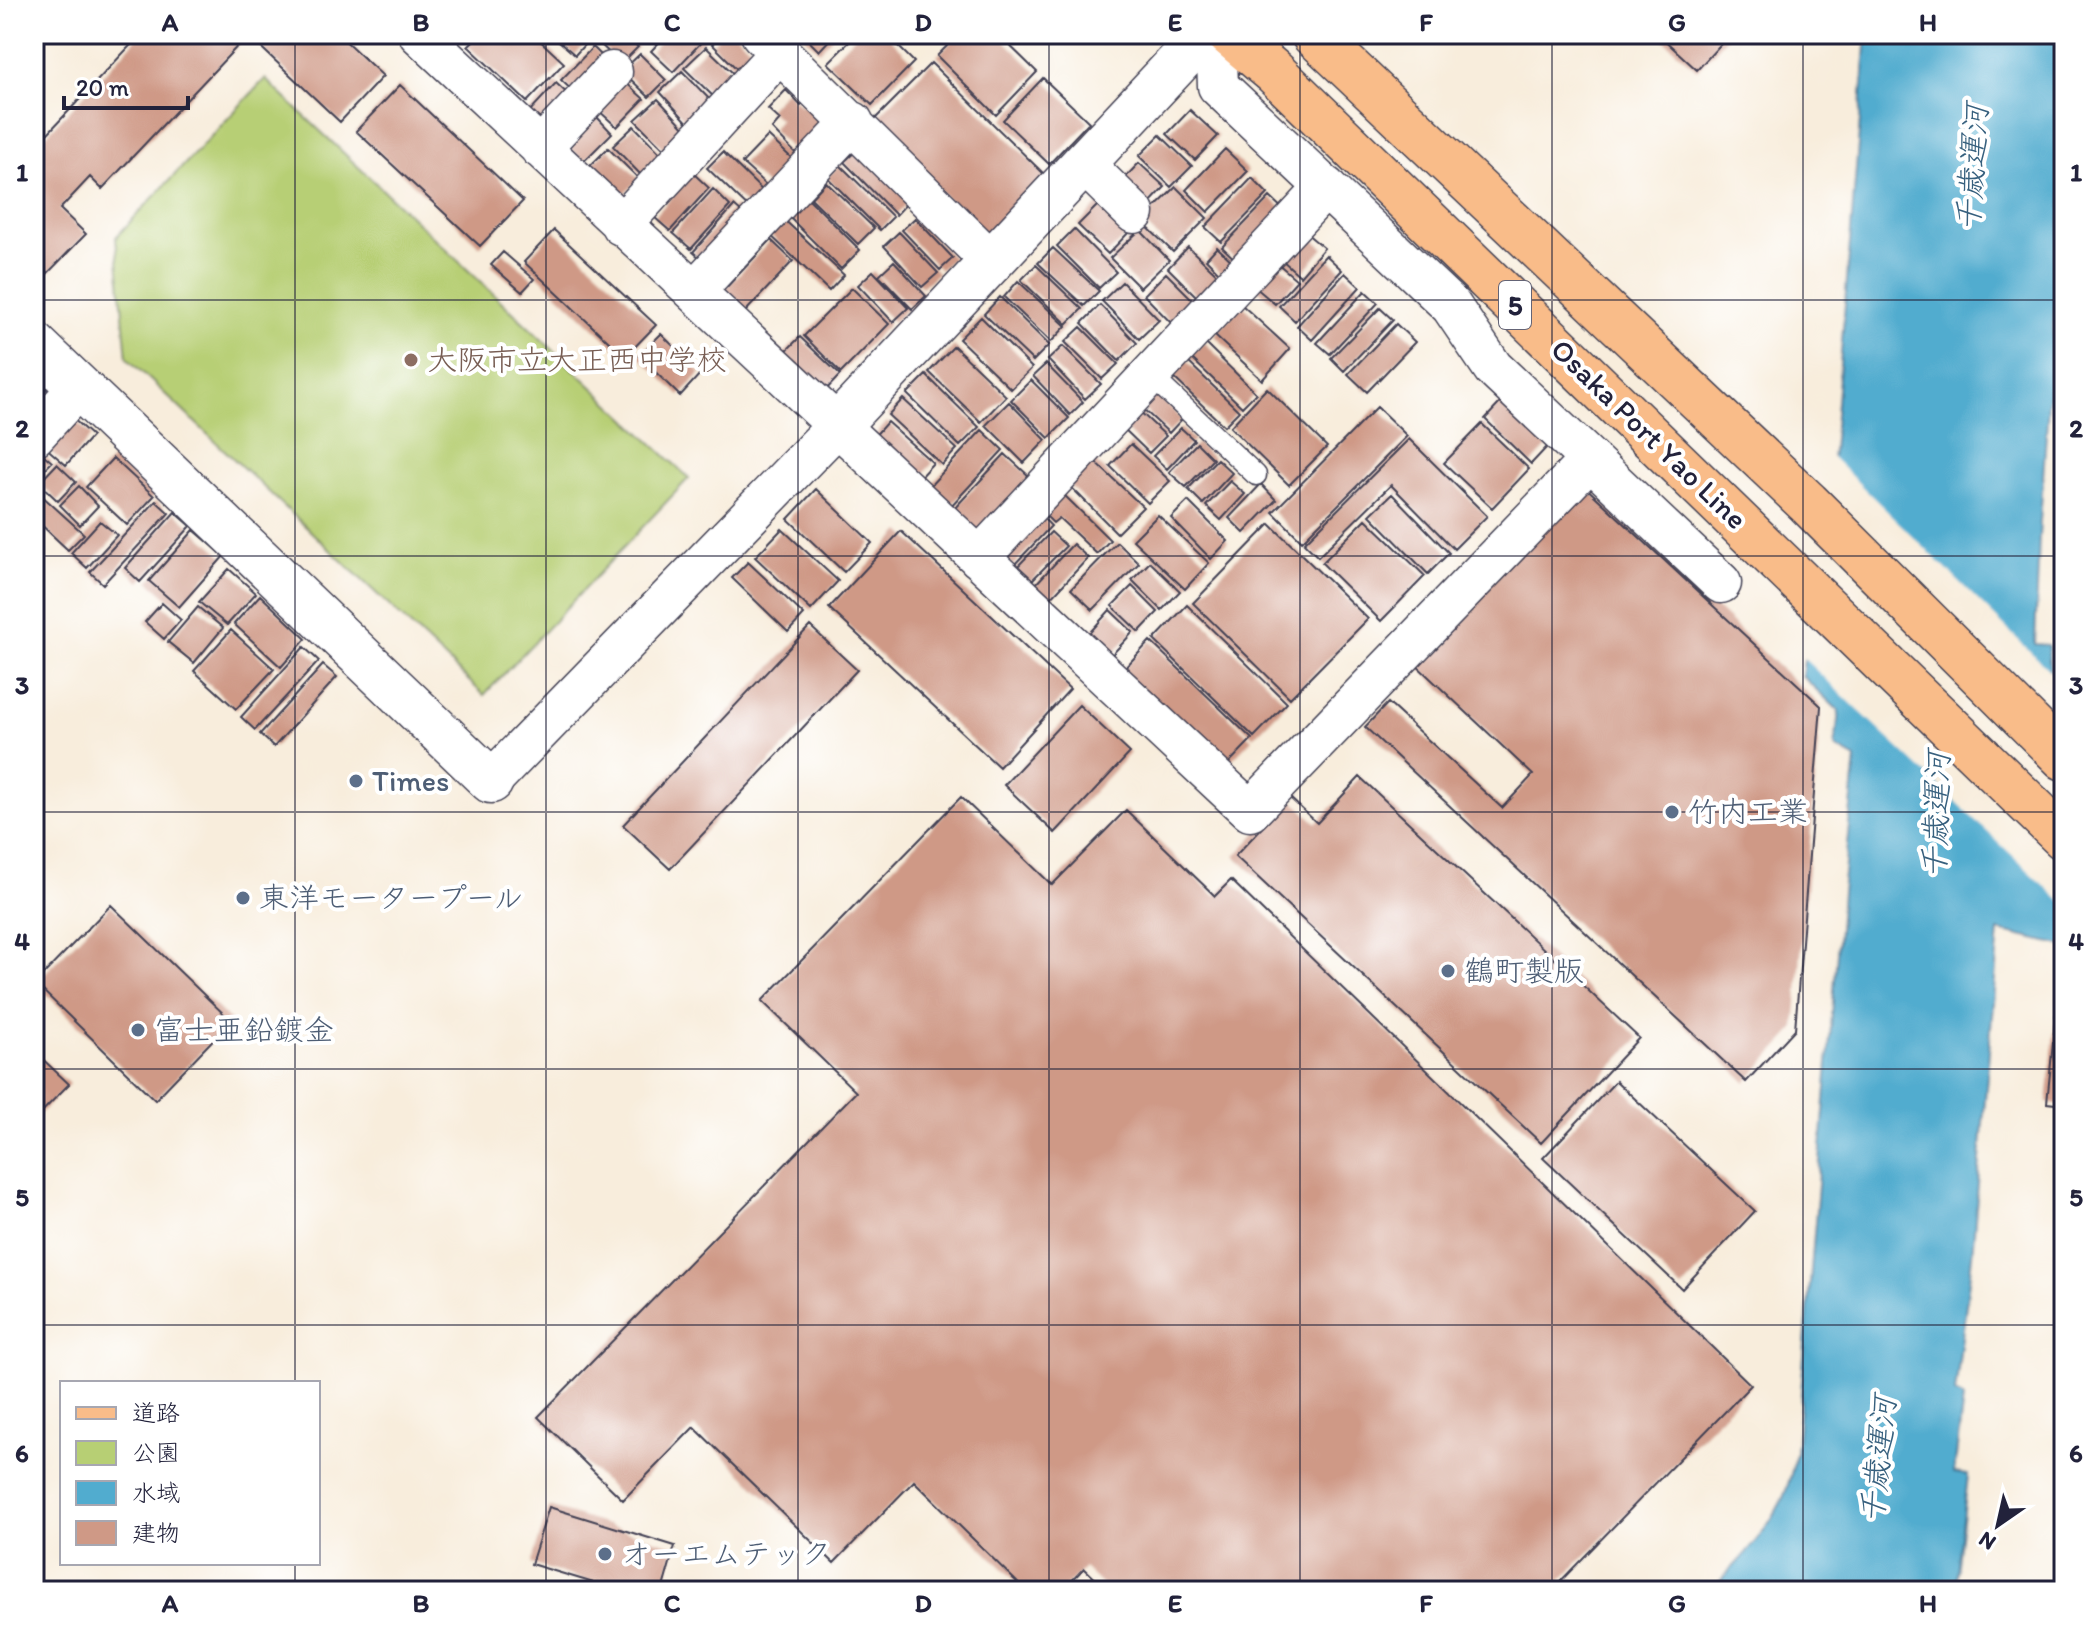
<svg xmlns="http://www.w3.org/2000/svg" width="2098" height="1625" font-family="Itim,'Klee One',sans-serif">
<style>
.green{fill:#b7cf74;stroke:#6c7858;stroke-width:2}
.water{fill:#51accf;stroke:#3a6785;stroke-width:2}
.pier{fill:#f8eddc}
.building{fill:#cf9986}
.lines{fill:none;stroke-linecap:round;stroke-linejoin:round}
.service-casing{stroke:#424053;stroke-width:23}
.minor-casing{stroke:#424053;stroke-width:43}
.tertiary-casing{stroke:#424053;stroke-width:47}
.primary-casing{stroke:#424053;stroke-width:47}
.service{stroke:#fff;stroke-width:20}
.minor{stroke:#fff;stroke-width:40}
.tertiary{stroke:#fff;stroke-width:44}
.primary{stroke:#f9bc89;stroke-width:44}
.grid{fill:none;stroke:#22223b;stroke-width:2;stroke-opacity:0.55}
.education-dot{fill:#8d6e63;stroke:#fff;stroke-width:3}
.service-dot{fill:#5c6f8a;stroke:#fff;stroke-width:3}
.labels{text-anchor:middle;stroke-width:8;stroke-linejoin:round;paint-order:stroke}
.shield{fill:#fff;stroke:#646476;stroke-width:2}
.shield-label{font-size:28px;font-weight:bold;fill:#22223b}
.education-label{font-size:30px;fill:#785e54;stroke:#fff;text-anchor:start}
.street-label{font-size:30px;fill:#22223b;stroke:#fff}
.service-label{font-size:30px;fill:#4e5e75;stroke:#fff;text-anchor:start}
.water-label{font-size:32px;font-style:italic;fill:#37607e;stroke:#fff}
.neatline{fill:none;stroke:#22223b;stroke-width:3}
.grid-label{font-size:26px;text-anchor:middle;font-weight:bold;fill:#22223b}
</style>
<rect width="100%" height="100%" fill="#fff"/>
<filter id="ink" filterUnits="userSpaceOnUse"><feTurbulence type="fractalNoise" baseFrequency=".0125" numOctaves="2"/><feDisplacementMap in="SourceGraphic" scale="16" xChannelSelector="R" yChannelSelector="G"/><feConvolveMatrix kernelMatrix="1 2 1 2 8 2 1 2 1" color-interpolation-filters="sRGB"/></filter>
<filter id="wash" filterUnits="userSpaceOnUse"><feTurbulence type="fractalNoise" baseFrequency=".006" numOctaves="4" result="noise"/><feDisplacementMap in="SourceGraphic" scale="32" xChannelSelector="R" yChannelSelector="G"/><feGaussianBlur stdDeviation="1.8" result="paint"/><feColorMatrix in="noise" values="0 0 0 0 0 0 0 0 0 0 0 0 0 0 0 0 0 1.4 0 .05"/><feComposite in="paint" operator="in"/></filter>
<g filter="url(#wash)">
<rect width="100%" height="100%" fill="#f8eddc"/>
<path class="green" d="M265,79l424,399 -205,217 -357,-337 -11,-121z"/>
<path class="water" d="M1867,34h197v134l-25,369 -4,107 13,1 16,230v71l-65,-15 -27,325 -17,137 8,5 -9,75 14,2 -13,116h-245c26,-26 55,-56 71,-89 8,-15 11,-32 15,-48l46,-562 14,-133 -21,-12 4,-36 -37,-35 31,-225z"/>
<path class="pier" d="M1829,454l225,221 10,141v88l-263,-248z"/>
<g id="blocks">
<path class="building" d="M141,34h197l45,42 -43,46 -92,-87 -146,154 -12,-12 -30,32 26,25 -45,46 -7,-7v-125z
M480,34h53l31,29 -37,39 -59,-56z
M551,34h41l1,1 -18,20z
M600,34h24l14,13 -17,17 -26,-25z
M667,34h42l-36,38 -22,-21z
M721,34h15l24,24 -17,17 -31,-31z
M802,34h33l-16,17z
M857,34h29l28,28 -42,43 -44,-42z
M959,34h39l39,38 -41,43 -59,-59z
M1658,34h72l-33,36z
M593,47l15,15 -31,33 -16,-15z
M706,47l32,31 -22,21 -32,-31z
M640,54l26,26 -17,17 -27,-26z
M931,63l115,113 -60,61 -116,-113z
M682,71l32,33 -23,22 -31,-34z
M1043,78l46,44 -40,42 -46,-44z
M624,81l20,18 -27,28 -19,-17z
M556,83l18,17 -29,30 -17,-17z
M400,85l123,116 -43,45 -124,-115z
M786,90l15,16 10,-8 27,26 -36,36 -30,-31 8,-9 -12,-11z
M658,99l29,31 -21,21 -31,-31z
M1190,110l28,26 -23,24 -28,-26z
M596,116l16,17 -28,28 -17,-16z
M634,126l29,30 -21,20 -29,-30z
M1160,135l32,31 -21,21 -32,-31z
M768,136l32,30 -25,27 -33,-30z
M608,148l31,31 -19,18 -31,-30z
M1225,149l23,22 -40,41 -22,-22z
M857,150l52,51 -13,14 -52,-53z
M723,152l47,46 -15,16 -48,-46z
M1139,163l26,24 -20,21 -26,-24z
M840,165l53,52 -13,13 -53,-53z
M693,173l16,15 -39,43 -16,-14z
M1252,178l16,16 -47,48 -16,-15z
M826,182l48,46 -16,16 -47,-46z
M1176,187l31,31 -34,34 -32,-31z
M713,189l17,17 -39,43 -18,-16z
M805,195l55,55 -19,19 -55,-55z
M1270,197l18,17 -48,50 -18,-17z
M1100,203l30,28 -22,23 -30,-29z
M734,206l16,14 -41,46 -16,-14z
M779,215l65,60 -15,16 -64,-61z
M915,218l38,40 -13,12 -38,-40z
M1074,229l42,43 -17,16 -42,-42z
M554,230l102,95 -31,32 -101,-95z
M1140,230l29,30 -29,28 -30,-30z
M899,232l39,41 -16,14 -38,-41z
M1306,233l18,15 -24,28 -18,-16z
M771,240l22,21 -48,51 -22,-21z
M1188,247l34,32 -21,22 -33,-33z
M1217,247l19,18 -12,12 -18,-18z
M1053,248l46,43 -15,15 -46,-43z
M503,252l31,27 -12,13 -31,-27z
M1326,255l16,15 -47,51 -16,-15z
M894,261l32,35 -14,13 -33,-34z
M1276,262l21,18 -22,24 -20,-17z
M1036,265l46,44 -15,15 -46,-44z
M873,271l35,37 -15,14 -35,-37z
M1166,273l33,33 -23,22 -32,-33z
M1345,273l15,14 -48,53 -15,-14z
M1018,281l48,45 -15,16 -47,-45z
M1122,282l37,38 -20,19 -37,-38z
M852,288l37,36 -48,49 -37,-37z
M1365,291l13,12 -48,51 -13,-11z
M1000,297l49,48 -16,16 -49,-47z
M1100,305l37,38 -18,18 -37,-38z
M1242,305l48,44 -28,31 -48,-45z
M1380,308l13,12 -49,51 -13,-13z
M981,317l51,51 -21,21 -52,-50z
M1396,324l19,18 -48,50 -19,-18z
M1081,327l37,37 -16,15 -37,-37z
M661,334l40,39 -21,23 -41,-40z
M800,337l40,38 -17,18 -40,-39z
M1204,342l52,51 -14,14 -53,-51z
M954,346l52,50 -25,26 -52,-50z
M1063,346l38,38 -16,15 -37,-39z
M1185,359l54,52 -15,15 -54,-52z
M1046,364l37,38 -13,13 -37,-39z
M926,375l53,52 -19,19 -53,-52z
M34,377l23,23 -23,23z
M1031,380l38,38 -20,20 -38,-38z
M1267,388l60,59 -38,38 -59,-58z
M1154,392l28,27 -13,14 -28,-26z
M903,399l54,50 -15,16 -54,-50z
M1009,402l37,38 -22,23 -38,-38z
M1501,402l46,45 -16,17 -46,-45z
M1377,407l30,29 -105,105 -29,-29z
M1136,408l30,28 -17,17 -29,-28z
M70,416l22,20 -26,29 -22,-19z
M887,422l46,41 -16,17 -45,-41z
M1482,424l47,45 -37,39 -48,-45z
M1181,428l13,12 -27,29 -14,-13z
M982,430l21,20 -54,58 -21,-20z
M1409,439l78,77 -33,33 -63,-64 -73,72 -14,-14z
M1197,443l16,16 -27,28 -17,-15z
M1131,444l39,37 -22,22 -38,-37z
M37,449l15,13 -18,18v-28z
M1005,454l25,23 -53,56 -25,-22z
M1090,457l53,50 -26,26 -51,-51z
M113,458l41,38 -27,29 -41,-38z
M1217,459l15,14 -29,31 -15,-15z
M57,464l19,18 -18,19 -19,-18z
M1230,481l15,13 -24,26 -15,-14z
M1581,483l240,223 -26,323 -49,53 -381,-355 23,-24 114,105 31,-33 -119,-112z
M1261,484l15,16 -32,33 -15,-15z
M79,486l19,20 -18,19 -20,-20z
M816,489l56,54 -28,29 -56,-53z
M1059,490l51,50 -13,14 -38,-36 -6,5 -13,-13z
M40,494l44,40 -16,16 -34,-32v-18z
M1392,494l57,59 -21,21 -58,-59z
M156,501l13,12 -66,71 -13,-12z
M1188,501l40,40 -17,18 -40,-41z
M1036,511l15,15 -38,40 -16,-15z
M175,512l16,14 -51,56 -15,-14z
M1158,515l51,48 -24,26 -52,-49z
M1366,519l59,57 -44,45 -59,-58z
M100,521l17,14 -30,33 -16,-15z
M1270,524l98,95 -78,79 -97,-95z
M782,529l56,52 -27,29 -56,-53z
M194,530l30,26 -45,51 -30,-26z
M901,531l169,158 -71,78 -170,-159z
M1051,532l15,14 -37,37 -14,-14z
M1117,542l22,21 -46,47 -22,-21z
M1073,544l15,14 -40,43 -15,-14z
M748,562l56,53 -16,17 -56,-54z
M1150,562l30,29 -18,19 -30,-30z
M229,569l27,24 -29,32 -28,-23z
M1132,586l26,26 -19,20 -27,-26z
M260,595l46,44 -25,28 -47,-43z
M162,603l19,17 -17,19 -19,-17z
M1187,605l100,98 -33,34 -100,-97z
M198,607l25,21 -29,35 -26,-21z
M1110,610l23,22 -26,28 -23,-21z
M810,626l47,44 -187,199 -47,-44z
M231,630l43,39 -38,40 -42,-38z
M1150,641l102,98 -28,29 -102,-97z
M304,647l15,14 -64,69 -14,-13z
M323,665l14,12 -63,70 -14,-13z
M1079,705l51,48 -75,80 -51,-48z
M1360,777l279,261 -98,105 -306,-287 55,-58 27,25z
M961,797l91,88 74,-75 89,86 16,-16 520,505 -200,206h-443l-24,-23 -22,23h-36l-112,-110 -80,82 -140,-136 -71,73 -85,-83 318,-325 -94,-91z
M111,905l120,116 -76,79 -120,-117z
M2058,992l6,1v112l-17,-2z
M34,1051l35,33 -35,36z
M1616,1081l139,130 -73,78 -139,-131z
M549,1507l126,39 -13,45h-42l-89,-27z"/>
</g>
</g>
<g filter="url(#ink)">
<use href="#blocks" fill-opacity="0" stroke="#424053" stroke-width="2"/>
<g class="lines">
<defs>
<path id="service" d="M1150,375l106,100"/>
<path id="minor" d="M419,34l831,777 340,-351
M761,34l230,227
M1216,34l2,52 233,220 42,62 228,215
M540,148l72,-76
M1083,163l51,50
M621,225l159,-173
M694,291l159,-169
M34,436l45,-49
M979,558l347,-371
M491,781l347,-356"/>
<path id="tertiary" d="M34,344l457,437
M838,425l367,-391"/>
<path id="primary" d="M1229,34l45,38 790,766
M1313,34l495,469 256,255"/>
</defs>
<use href="#service" class="service-casing"/>
<use href="#minor" class="minor-casing"/>
<use href="#tertiary" class="tertiary-casing"/>
<use href="#primary" class="primary-casing"/>
<use href="#service" class="service"/>
<use href="#minor" class="minor"/>
<use href="#tertiary" class="tertiary"/>
<use href="#primary" class="primary"/>
</g>
</g>
<path class="grid" d="M295,34v1349M546,34v1557M798,34v1557M1049,34v1557M1300,34v1557M1552,34v1557M1803,34v1557M34,300h2030M34,556h2030M34,812h2030M34,1069h2030M34,1325h2030M295,1563v28"/>
<circle class="education-dot" cx="411" cy="360" r="8"/>
<g class="service-dot">
<circle cx="356" cy="781" r="8"/>
<circle cx="1672" cy="812" r="8"/>
<circle cx="243" cy="898" r="8"/>
<circle cx="1448" cy="971" r="8"/>
<circle cx="138" cy="1030" r="8"/>
<circle cx="605" cy="1554" r="8"/>
</g>
<g class="labels">
<rect class="shield" x="1499" y="281" width="32" height="48" rx="6"/>
<g class="shield-label">
<text x="1515" y="315">5</text>
</g>
<g class="education-label">
<text x="427" y="370">大阪市立大正西中学校</text>
</g>
<g class="street-label">
<text transform="translate(1649 434) rotate(44)" y="10">Osaka Port Yao Line</text>
</g>
<g class="service-label">
<text x="372" y="791">Times</text>
<text x="1688" y="822">竹内工業</text>
<text x="259" y="908">東洋モータープール</text>
<text x="1464" y="981">鶴町製版</text>
<text x="154" y="1040">富士亜鉛鍍金</text>
<text x="621" y="1564">オーエムテック</text>
</g>
<g class="water-label">
<text transform="translate(1972 168) rotate(-86)" y="11">千歳運河</text>
<text transform="translate(1936 815) rotate(-88)" y="11">千歳運河</text>
<text transform="translate(1878 1460) rotate(-84)" y="11">千歳運河</text>
</g>
</g>
<rect width="2098" height="1625" fill="none" stroke="#fff" stroke-width="88"/>
<rect x="60" y="1381" width="260" height="184" fill="#ffffff" stroke="#a7a7b1" stroke-width="2"/>
<rect x="76" y="1407" width="40" height="12" fill="#f9bc89" stroke="#a7a7b1" stroke-width="2"/>
<text x="132" y="1421" font-size="24" fill="#22223b">道路</text>
<rect x="76" y="1441" width="40" height="24" fill="#b7cf74" stroke="#a7a7b1" stroke-width="2"/>
<text x="132" y="1461" font-size="24" fill="#22223b">公園</text>
<rect x="76" y="1481" width="40" height="24" fill="#51accf" stroke="#a7a7b1" stroke-width="2"/>
<text x="132" y="1501" font-size="24" fill="#22223b">水域</text>
<rect x="76" y="1521" width="40" height="24" fill="#cf9986" stroke="#a7a7b1" stroke-width="2"/>
<text x="132" y="1541" font-size="24" fill="#22223b">建物</text>
<g transform="translate(1998 1525) rotate(214)" stroke="#ffffff" stroke-width="6" paint-order="stroke">
<path d="M0-6L14 30L0 20L-14 30Z" fill="#22223b"/>
<text y="-12" font-size="22" font-weight="bold" text-anchor="middle" fill="#22223b">N</text>
</g>
<path d="M64 96v12h124v-12" fill="none" stroke="#22223b" stroke-width="4"/>
<text x="76" y="96" font-size="24" fill="#22223b" stroke="#ffffff" stroke-width="6" paint-order="stroke">20 m</text>
<rect x="44" y="44" width="2010" height="1537" class="neatline"/>
<g class="grid-label">
<text x="170" y="31">A</text>
<text x="421" y="31">B</text>
<text x="672" y="31">C</text>
<text x="923" y="31">D</text>
<text x="1175" y="31">E</text>
<text x="1426" y="31">F</text>
<text x="1677" y="31">G</text>
<text x="1928" y="31">H</text>
<text x="22" y="181">1</text>
<text x="2076" y="181">1</text>
<text x="22" y="437">2</text>
<text x="2076" y="437">2</text>
<text x="22" y="694">3</text>
<text x="2076" y="694">3</text>
<text x="22" y="950">4</text>
<text x="2076" y="950">4</text>
<text x="22" y="1206">5</text>
<text x="2076" y="1206">5</text>
<text x="22" y="1462">6</text>
<text x="2076" y="1462">6</text>
<text x="170" y="1612">A</text>
<text x="421" y="1612">B</text>
<text x="672" y="1612">C</text>
<text x="923" y="1612">D</text>
<text x="1175" y="1612">E</text>
<text x="1426" y="1612">F</text>
<text x="1677" y="1612">G</text>
<text x="1928" y="1612">H</text>
</g>
</svg>
